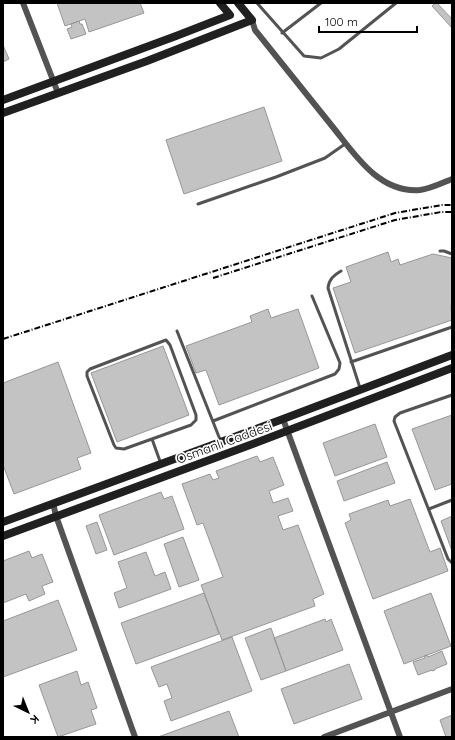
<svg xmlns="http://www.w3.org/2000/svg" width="455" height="740" font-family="Quicksand,sans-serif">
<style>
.building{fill:#c3c3c3;stroke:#979797}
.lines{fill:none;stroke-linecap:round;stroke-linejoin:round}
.lane{stroke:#535353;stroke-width:3}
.street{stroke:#535353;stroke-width:6}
.secondary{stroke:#202020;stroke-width:8}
.rail{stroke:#000;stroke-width:2;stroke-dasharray:6 2 1 2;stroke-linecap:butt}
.labels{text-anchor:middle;stroke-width:3.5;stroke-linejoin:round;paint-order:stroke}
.street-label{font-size:13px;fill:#000;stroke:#fff}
</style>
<rect width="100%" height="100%" fill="#fff"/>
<path class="building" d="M57,3h83l4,10 -55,19 -4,-13 -20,7z
M436,3h1l15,16v9l-20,-22z
M79,21l1,3h2l4,10 -15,5 -4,-10 5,-2 -1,-3z
M3,45l6,14 -6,3z
M264,107l18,54 -98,33 -18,-54z
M388,252l3,10 7,-3 2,6 33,-11 19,4v47h-1l1,15 -97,33 -22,-65 18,-6 -5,-15z
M268,309l3,9 27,-9 21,59 -100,37 -13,-35 -10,3 -10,-27 66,-24 -2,-6z
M163,346l26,69 -72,27 -26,-69z
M58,362l33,91 -14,5 4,11 -67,25 -11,-29v-82z
M452,415v69l-17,6 -23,-61z
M375,424l12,33 -52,19 -12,-33z
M257,456l3,6 13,-5 11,28 -15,6 4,12 15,-5 5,13 -15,5 5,14 15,-5 26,69 -11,5 2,7 -93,34 -21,-55 22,-8 -20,-54 -6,2 -15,-41 28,-10 3,6 6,-2 -3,-7z
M387,462l8,21 -51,18 -7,-20z
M161,492l3,7 8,-3 12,33 -70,26 -15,-40z
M410,499l20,53 10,-4 8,23 -75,28 -28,-76 6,-3 -2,-6 39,-14 2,6z
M452,516v35l-11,-30z
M97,522l10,28 -11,4 -10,-28z
M183,537l16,43 -20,7 -15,-43z
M29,551l3,7 10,-4 11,28 -11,4 3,8 -16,7 -3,-7 -23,9v-42z
M146,552l9,24 10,-4 6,17 -52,19 -5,-15 13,-5 -9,-26z
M204,593l15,41 -83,30 -15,-41z
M431,593l20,53 -47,18 -20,-53z
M58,600l19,50 -74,27v-56z
M325,619l1,3 5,-3 12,31 -57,21 -12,-33z
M271,628l15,43 -25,9 -16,-42z
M232,637l20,54 -81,30 -7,-20 8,-3 -5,-14 -8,3 -8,-20z
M442,651l5,13 -12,5v1l-3,1v-1l-14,5 -5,-13 12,-4 -1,-2 3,-1 1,2z
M349,664l13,35 -68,25 -13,-35z
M77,671l4,14 7,-3 9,26 -6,2 5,14 -38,13 -19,-52z
M229,711l10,26h-81z
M452,715v22h-6l-6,-17z"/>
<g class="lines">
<path class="lane" d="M257,3l47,53 17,2 18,-9 57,-46
M282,33l39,-30
M198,204l78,-27 49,-19 20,-14
M440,251h4l8,3
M341,271c-7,4 -12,8 -13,17l32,100
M177,331l44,111
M166,340l4,5 26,70v5l-5,5 -67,24 -8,-1 -2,-3 -27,-69v-4l3,-3z
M351,362l101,-35
M452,395l-52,18 -5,4 -1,4 54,138 4,4
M213,421l122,-47 4,-5 1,-6 -28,-67
M152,439l9,25
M429,509l23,-9"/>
<path class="street" d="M23,3l35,90
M252,20l3,10 81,101c21,27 45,62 84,59 10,-1 22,-7 32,-11
M283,419l117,318
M53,503l3,13 79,221
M324,737l128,-48"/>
<path class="secondary" d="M3,100l173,-64 54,-21 -10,-12
M3,113l144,-52 105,-41 -14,-17
M3,522l280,-103 169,-64
M3,536l247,-91 202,-77"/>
<path class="rail" d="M213,278l182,-58 46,-8h11
M3,339l392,-126 47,-8h10"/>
</g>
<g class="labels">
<g class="street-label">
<text transform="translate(224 442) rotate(-20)" y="5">Osmanlı Caddesi</text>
</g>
</g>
<rect width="455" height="740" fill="none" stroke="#000000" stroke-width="8"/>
<g transform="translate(28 712) rotate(137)" stroke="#ffffff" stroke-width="3" paint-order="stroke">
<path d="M0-3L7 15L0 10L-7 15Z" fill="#000000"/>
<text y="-6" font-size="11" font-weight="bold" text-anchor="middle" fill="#000000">K</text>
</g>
<path d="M319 26v6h98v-6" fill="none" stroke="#000000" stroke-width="2"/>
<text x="325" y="26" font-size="12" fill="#000000" stroke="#ffffff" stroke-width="3" paint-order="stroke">100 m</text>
</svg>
